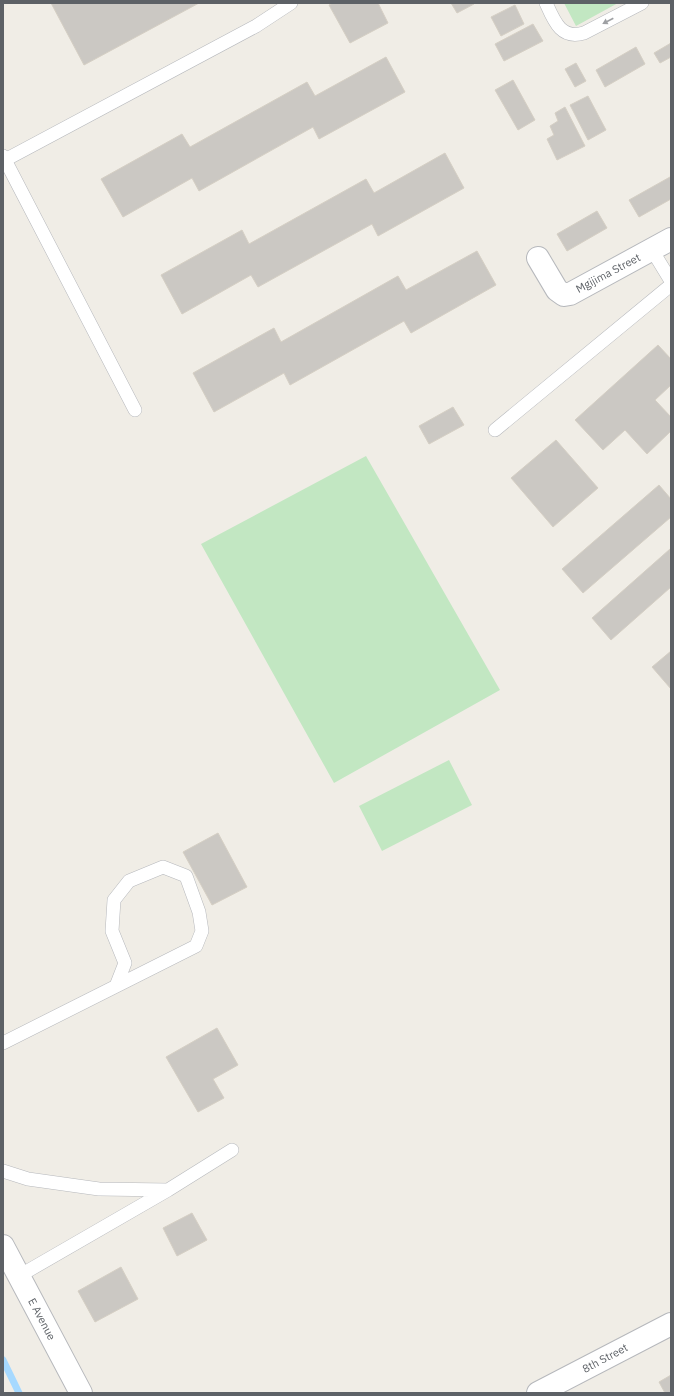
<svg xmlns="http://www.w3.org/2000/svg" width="674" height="1396" font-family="'IBM Plex Sans',sans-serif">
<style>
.green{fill:#c2e7c2}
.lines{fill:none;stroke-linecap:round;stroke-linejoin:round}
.stream{stroke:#a6d9ff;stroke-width:7}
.building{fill:#cbc8c3;stroke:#d5cfc4}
.service-casing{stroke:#b6b8bc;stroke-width:14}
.minor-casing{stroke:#b6b8bc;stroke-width:24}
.service{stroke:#fff;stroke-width:13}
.minor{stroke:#fff;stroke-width:22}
.oneway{fill:#9ea0a3}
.labels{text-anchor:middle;stroke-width:3;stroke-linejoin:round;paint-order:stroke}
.street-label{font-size:11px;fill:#5d6166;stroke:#fff}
</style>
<rect width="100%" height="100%" fill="#f0ede6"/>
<path class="green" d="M564,3h54l-42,23z
M366,456l134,234 -166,93 -133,-239z
M449,760l23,45 -90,46 -23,-45z"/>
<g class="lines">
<path class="stream" d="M3,1360l16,33"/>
</g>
<path class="building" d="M51,3h148l-115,62z
M333,3h45l10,20 -38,20 -21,-38z
M451,3h22l1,1 -17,9z
M515,5l9,19 -23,12 -10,-19z
M533,24l10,17 -39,20 -9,-17z
M671,43v14l-11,6 -6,-10z
M636,47l9,17 -40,23 -9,-17z
M386,57l19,35 -86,47 -6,-12 -114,64 -7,-13 -69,39 -22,-38 81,-45 8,13 117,-65 8,14z
M576,63l10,18 -11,6 -10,-18z
M513,80l22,40 -17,10 -23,-40z
M588,96l18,34 -18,10 -18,-35z
M565,107l20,39 -28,14 -10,-21 7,-4 -4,-9 8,-5 -3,-8z
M445,153l19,35 -86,48 -6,-12 -114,63 -7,-12 -69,39 -21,-39 81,-45 7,14 117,-65 8,14z
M670,177l1,3v19l-32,18 -10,-17z
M597,211l10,17 -40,23 -10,-17z
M477,251l19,34 -85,48 -7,-12 -114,64 -6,-12 -70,39 -21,-39 81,-45 7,14 117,-66 8,14z
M658,345l13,14v26l-16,15 16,17v14l-24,23 -22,-24 -22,20 -28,-30z
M453,407l11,18 -35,19 -10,-18z
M556,440l42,48 -45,39 -42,-49z
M659,485l12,14v18l-88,76 -21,-24z
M670,549l1,38 -60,53 -19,-22z
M671,651v38l-19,-22z
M218,833l29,54 -35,18 -29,-53z
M217,1028l21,37 -25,14 11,19 -26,14 -32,-55z
M192,1213l15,27 -30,16 -14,-28z
M121,1267l17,32 -43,23 -17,-31z
M671,1375v18h-6l-6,-11z"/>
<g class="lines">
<defs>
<path id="service" d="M546,3c8,18 15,37 38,30l58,-30
M3,156l132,254
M3,161l253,-135 35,-23
M652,250l19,31
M495,430l176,-145
M3,1043l193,-97 6,-15 -3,-19 -13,-36 -23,-9 -34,14 -15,19 -2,31 13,32 -9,23
M3,1171l25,8 71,10 69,1 64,-40
M19,1276l149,-86"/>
<path id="minor" d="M538,258l19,32 7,5 6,-1 101,-55
M3,1246l78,147
M538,1393l133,-69"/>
</defs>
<use href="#service" class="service-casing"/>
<use href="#minor" class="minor-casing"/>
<use href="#service" class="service"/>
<use href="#minor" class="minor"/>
</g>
<defs><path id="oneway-solid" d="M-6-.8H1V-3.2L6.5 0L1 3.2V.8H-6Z"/></defs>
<use class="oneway" href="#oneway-solid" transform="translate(608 21) rotate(153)"/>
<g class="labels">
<g class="street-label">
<text transform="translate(608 273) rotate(-28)" y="4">Mgijima Street</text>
<text transform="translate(42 1319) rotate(62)" y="4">E Avenue</text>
<text transform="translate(605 1358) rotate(-28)" y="4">8th Street</text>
</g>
</g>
<rect width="674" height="1396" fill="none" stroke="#5d6166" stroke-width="8"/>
</svg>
